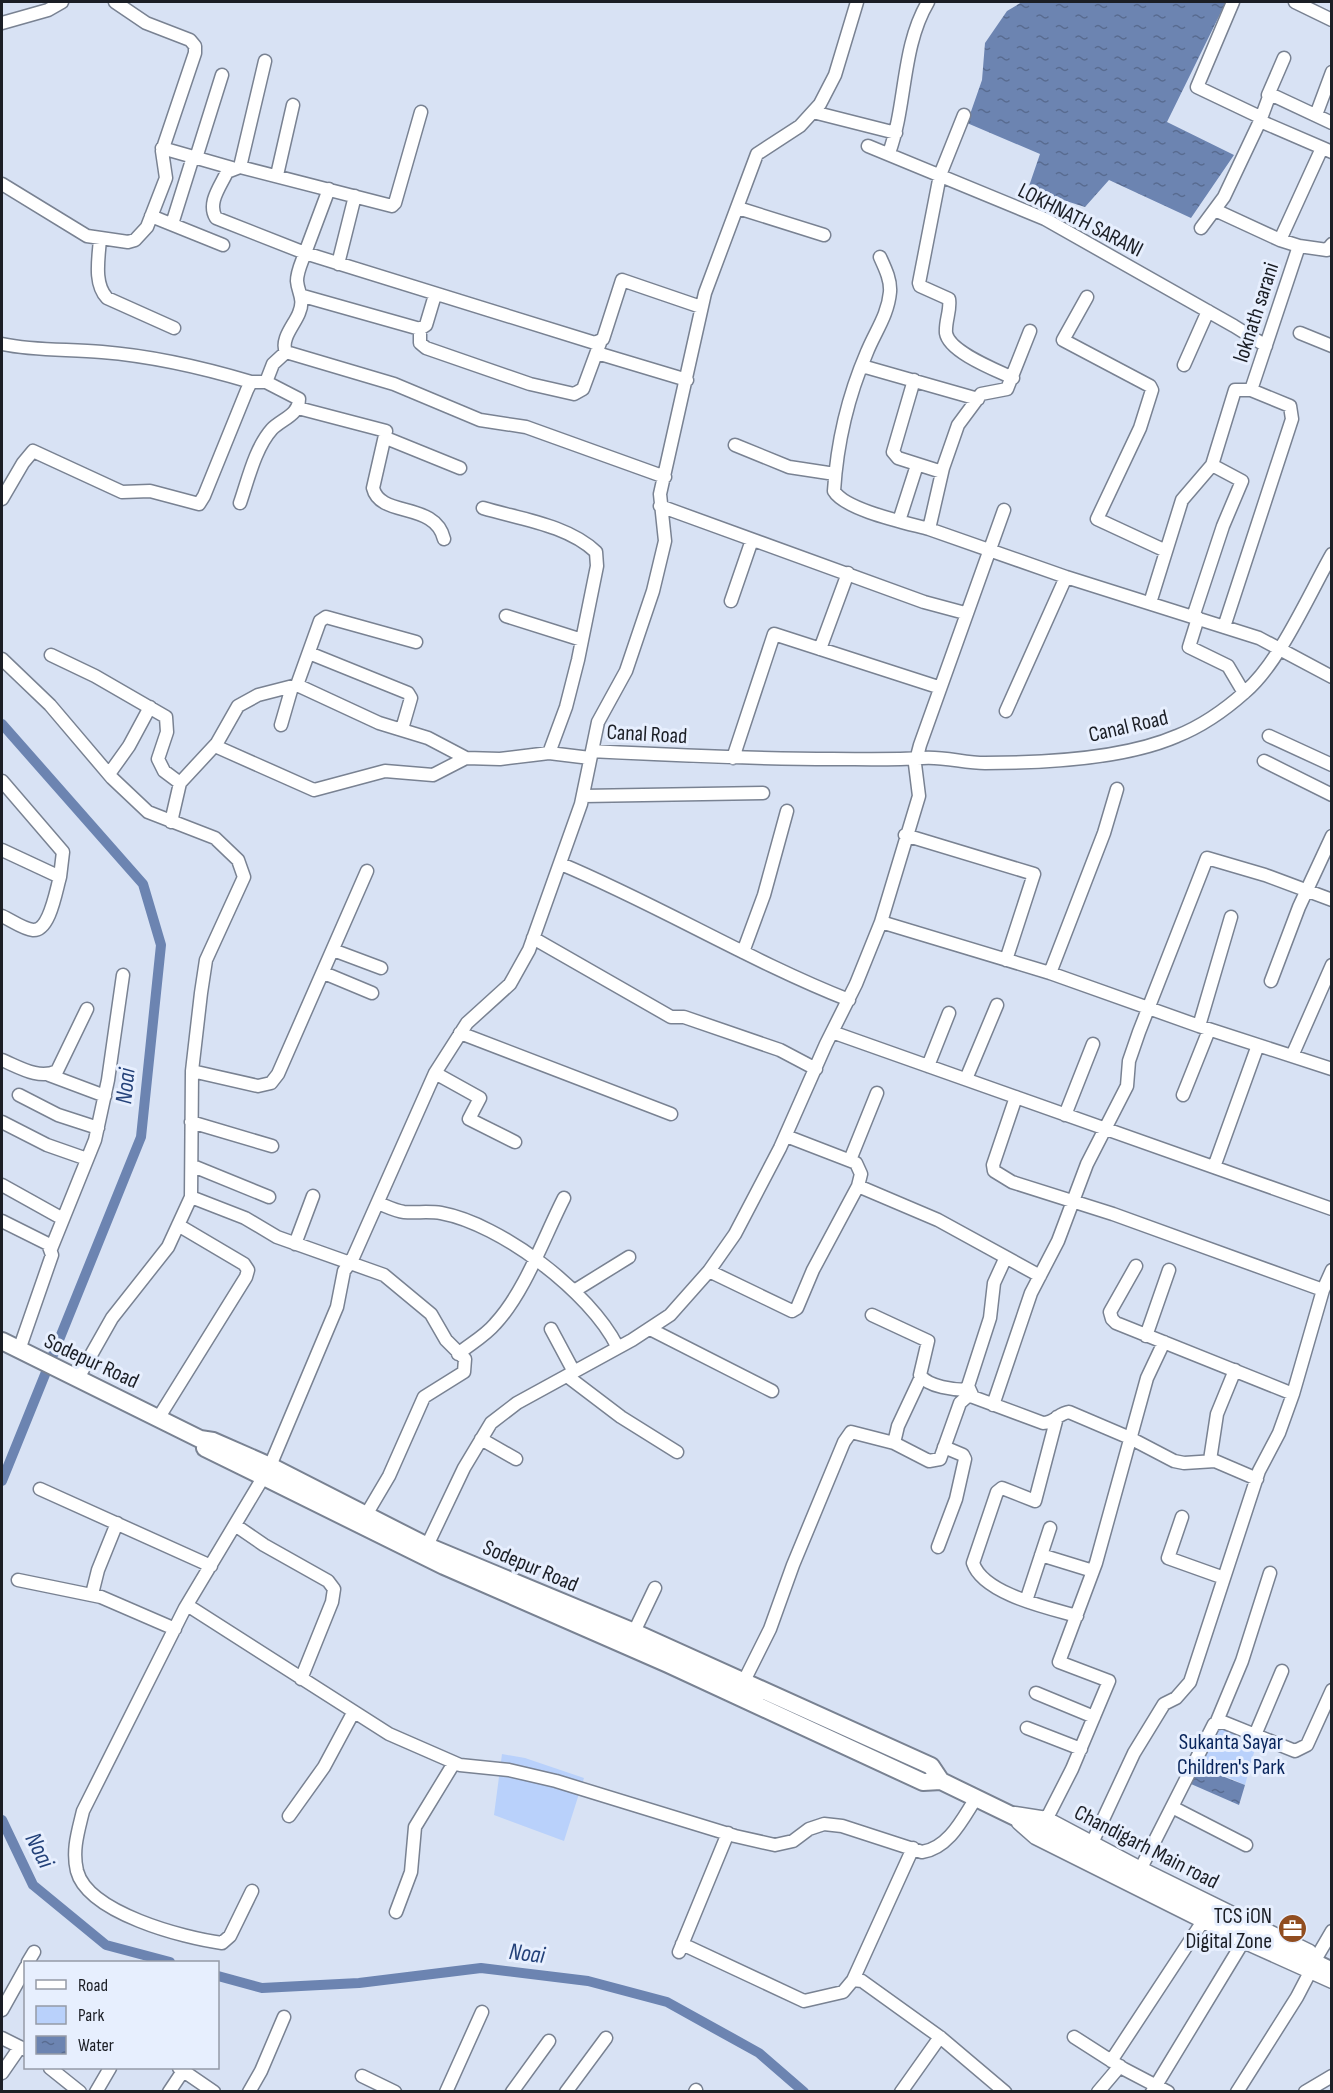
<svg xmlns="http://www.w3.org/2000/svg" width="1333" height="2093" font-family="'Sofia Sans Condensed',sans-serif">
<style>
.park{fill:#b9d1fb}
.water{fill:url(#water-ripples)}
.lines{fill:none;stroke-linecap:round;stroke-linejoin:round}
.canal{stroke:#6c84b1;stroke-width:10}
.minor-casing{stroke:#798292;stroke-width:15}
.major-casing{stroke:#798292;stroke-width:20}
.minor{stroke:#fff;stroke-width:12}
.major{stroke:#fff;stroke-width:16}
.labels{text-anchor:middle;stroke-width:6;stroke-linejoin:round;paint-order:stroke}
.street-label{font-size:22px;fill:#1b1e25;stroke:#e7effe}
.park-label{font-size:22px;fill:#09255c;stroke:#e7effe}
.poi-label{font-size:22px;fill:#1b1e25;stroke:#e7effe;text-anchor:end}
.water-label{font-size:24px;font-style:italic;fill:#234179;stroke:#e7effe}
</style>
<defs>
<pattern id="water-ripples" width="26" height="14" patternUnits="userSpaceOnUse" patternTransform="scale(1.5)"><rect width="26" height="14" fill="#6c84b1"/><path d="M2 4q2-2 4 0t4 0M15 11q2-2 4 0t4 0" fill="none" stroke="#586b90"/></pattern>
</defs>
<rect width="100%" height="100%" fill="#d8e2f4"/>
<path class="park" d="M1220,1725l38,13 -13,47 -45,-21z
M502,1754l23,4 59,20 -20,63 -70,-26z"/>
<path class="water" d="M1022,2h204l-59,120 67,33 -43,63 -82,-38 -24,27 -57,-18 12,-35 -73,-31 15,-43 3,-37 22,-32z
M1199,1767l46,18 -6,20 -48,-21z"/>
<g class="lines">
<path class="canal" d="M2,724l141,160 18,61 -20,192 -139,344
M2,1820l31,65 73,60 64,17
M218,1976l44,12 97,-5 122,-15 107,13 79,21 92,51 45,39"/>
<defs>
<path id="minor" d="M1233,2l-36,85 63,30
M1295,2l37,18
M2,23l46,-13 14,-8
M1268,95l16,-37
M421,112l-26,91 -3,3 -152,-39 -13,5c-7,15 -20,31 -11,46l89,35c-3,9 -8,18 -8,28 1,12 8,18 2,32 -4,11 -19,26 -13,39l108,32 86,36 46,7 139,50
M813,112l83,21
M964,115l-24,60 -21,108 1,3 29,13c2,11 -4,22 -3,34 3,19 50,37 67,45
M1316,115l16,-43
M1260,121l10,-27 62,29
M868,146l177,73 189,107 32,20
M162,148l70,20
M889,153c18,-49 12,-105 39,-151
M196,158l26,-83
M240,167l25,-106
M277,175l16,-70
M2,184l85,52 41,6 7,-2 12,-13 19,-49 -4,-27 33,-98v-7l-5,-6 -44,-17 -31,-21
M329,189l-24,64 290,90 8,-4 19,-59 79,27
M738,208l86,27
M1215,210l65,30
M151,216l72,29
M172,224l21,-67
M1201,228l23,-31 36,-76 72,31
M100,238c-1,19 -7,45 7,60l67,30
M1299,246l28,4 5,-6
M880,257c5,11 11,23 10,35 -2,23 -15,40 -23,60 -19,44 -30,91 -33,139 11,19 73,32 95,38
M338,264l17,-68
M303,296l117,33 6,-4 9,-30
M1087,297l-24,43 87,46 2,4 -12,38 -43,91 69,32
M420,329v14l6,5 104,36 44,10 9,-5 17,-46
M1030,331l-23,58 -26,5 -23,31 -15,43 -14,61 137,48 193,61 73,39
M1300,333l32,13
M2,344c33,7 66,5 100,8 50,4 102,16 149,30
M597,353l90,27
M1184,365l24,-54
M862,366l116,33
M914,380l-21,72 5,6 44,14
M1251,390l48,-144 -19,-6 42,-92
M298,408l88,23 -13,57c7,30 62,13 71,51
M386,438l74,30
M735,445l54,22 46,7
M2,499l21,-36 10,-12 89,41 28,-1 49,13 5,-8 43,-106 4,-8h15l7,-18 13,-12
M240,503c8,-23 15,-55 32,-74 10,-10 27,-14 27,-30l-33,-17
M660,506l264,96 41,11
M483,508c37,11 85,17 113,44l1,14 -19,94 -12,47 -17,46
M899,521l18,-56
M731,601l21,-61
M1150,603l32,-103 30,-35 23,-75h16l39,16 2,13 -68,208
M506,616l76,24
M1193,617l30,-91 19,-45 -30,-16
M1198,618l-9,29 39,19 16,27
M416,642l-90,-25 -6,4 -23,64 82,38 49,15 38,20
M820,649l28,-76
M309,653l99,40 3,5 -9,31
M51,655l44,21 71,41 1,15 -9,27 6,12 16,12 -9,39
M2,659l48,46 62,73 36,34 67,26 23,22 6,17 -38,83 -5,33 -9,78 -1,126 -23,50 -56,71 -34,60
M1006,711l60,-134
M281,725l11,-38
M1269,736l63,29
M215,746l99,44 71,-19 48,4 33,-17 34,1 49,-6 41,5
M592,751c80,4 159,8 240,8 30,0 60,1 90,-1 21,-2 42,5 63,5 58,0 139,-4 192,-27 25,-10 49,-27 68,-44 35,-30 64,-98 87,-138
M733,758l41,-124 164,53
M1264,761l68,34
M109,774l20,-28 21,-39
M2,781l61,71 -3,25
M180,783l37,-40 21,-37 20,-11 39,-10
M583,796l180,-3
M905,835l129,39 -28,86
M2,850l58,27c-4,13 -10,54 -27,53 -10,-1 -22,-10 -31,-14
M561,864c98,41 189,97 288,136
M881,922l169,51 149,53 133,43
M533,938l138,79h13l96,33 36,19
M333,950l48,18
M743,952l21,-57 23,-84
M324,973l48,20
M1050,973l54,-140 13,-44
M1271,981l28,-74 33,-71
M1199,1026l32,-109
M832,1032l500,177
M460,1033l211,81
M1292,1056l40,-91
M2,1060c17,7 37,20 55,11l30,-62
M928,1066l21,-53
M192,1071l66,15 13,-3 7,-9 89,-203
M435,1073l45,25 -11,21 46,23
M49,1075l56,21
M966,1079l31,-74
M19,1095l39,20 40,13
M1183,1095l26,-65
M1016,1097l-23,68 1,6 18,11 101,32 210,76
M1065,1115l28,-71
M2,1122l45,23 40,14
M191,1122l81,24
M850,1160l27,-67
M193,1166l76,31
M1214,1167l44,-122
M2,1185l61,34
M858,1186l80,34 102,56
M191,1197l54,21 32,19 107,38 47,39 15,26 19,19 -1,13 -40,25 -35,79 -23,39
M378,1203c8,3 17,8 26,9 12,1 25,-1 37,1 60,11 149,79 176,133
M2,1221l46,23 4,11 -33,95
M295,1244l18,-48
M51,1249l44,-109 13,-60 15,-105
M1005,1259l-11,24 -4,35 -22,68 5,11 70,26c11,0 16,-10 26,-11l61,26 44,23 10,2 31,-2 42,18
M1136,1266l-26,46 2,7 4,4 177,71
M709,1271l83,40 5,-3 16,-38 45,-84 3,-12 -5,-11 -70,-27
M574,1291l55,-34
M872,1315l56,26 -8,34c8,12 35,15 48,15
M551,1329l23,43
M650,1329l122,62
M1146,1336l23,-66
M458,1354c12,-10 27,-18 37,-30 30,-32 49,-87 69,-126
M567,1376l54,41 56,35
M921,1377l-23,49 -4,17 35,18 11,-2 20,-56 10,-9
M993,1405l38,-112 27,-52 29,-77 40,-78 2,-25 10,-29 68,-174 58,17 67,25
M159,1417l87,-140 2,-7 -4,-6 -66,-39
M1057,1417l-22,84 -33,-13 -5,4 -24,71c10,31 76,45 104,53
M481,1439l35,20
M1210,1460l7,-46 18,-44
M40,1489l171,77
M1182,1517l-14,41 56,20
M235,1525l29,20 64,36 6,8 -2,13 -31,77
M938,1547l18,-48 9,-40 -2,-4 -19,-8
M424,1552l40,-84 27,-45 26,-20 115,-63 38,-25 39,-44 26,-37 45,-86 46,-104 30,-60 25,-62 38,-126 -4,-32 5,-19 84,-235
M1041,1555l52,16
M18,1580l83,17 74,32
M92,1594l6,-24 19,-47
M1026,1601l24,-73
M187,1605l202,129 71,31 49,5 47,11 179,55 40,9 18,-4 16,-12 15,-5 18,2 80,26c27,-4 41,-34 54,-54
M634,1632l21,-44
M744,1681l26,-52 23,-64 51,-123 7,-10 43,11
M1036,1693l58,24
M1217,1721l25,-60 28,-88
M1027,1728l54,21
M1255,1735l27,-64
M1172,1807l74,38
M1015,1813l32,5 94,50 169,83
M289,1816l35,-49 29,-54
M1047,1818l25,-49 37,-88 -50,-19 37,-99 51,-185 17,-36
M1018,1823l17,15 208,104 89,40
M1092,1843l42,-90 30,-49 12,-6 14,-16 69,-211 20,-38 14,-39 30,-104 9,-20
M1141,1868l73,-144 9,-2 72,29 12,-6 25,-55
M252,1891l-22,45 -8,7c-38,-5 -134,-30 -145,-72 -5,-21 1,-39 6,-60l102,-203 85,-142 67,-159 7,-36 8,-11 83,-187 32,-50 43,-39 19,-34 52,-146 17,-82 28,-51 27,-80 12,-50 -5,-47 45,-201 52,-139 43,-28 20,-22 15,-29 22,-73
M396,1912l15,-40 4,-45 39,-64
M682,1944l122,57 39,-9 10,-12 9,1 78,56 65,55
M679,1952l49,-119
M1318,1955l14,-24
M28,1962l6,-10
M853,1980l60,-132
M2,2010l24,-43
M1074,2037l50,32 44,23
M2,2038l24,12
M1111,2061l92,-140
M50,2068l30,24
M179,2068l35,24
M2,2073l18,-26
M362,2076l33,16
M96,2092l14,-24
M169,2092l16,-24
M249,2092l12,-21 23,-54
M446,2092l36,-80
M512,2092l37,-51
M566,2092l40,-54
M695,2092l1,-2
M901,2092l39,-55
M1098,2092l22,-26
M1152,2092l91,-150
M1237,2092l60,-95 13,-25
M1305,2092l27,-16"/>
<path id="major" d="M2,1341l198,98 13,2 57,25 157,80 207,86 297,134 10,15 391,190
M205,1448l239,118 224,98 255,118 18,-1"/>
</defs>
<use href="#minor" class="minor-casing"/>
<use href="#major" class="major-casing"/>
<use href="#minor" class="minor"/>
<use href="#major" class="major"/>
</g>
<defs>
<symbol id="office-disc" viewBox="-11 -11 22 22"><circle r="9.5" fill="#914d1f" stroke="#e7effe"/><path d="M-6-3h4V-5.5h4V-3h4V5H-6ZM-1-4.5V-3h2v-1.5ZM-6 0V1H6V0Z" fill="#fff"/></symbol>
</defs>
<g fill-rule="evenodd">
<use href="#office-disc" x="1276" y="1912" width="33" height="33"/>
</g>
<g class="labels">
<g class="street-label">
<text transform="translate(1081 219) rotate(27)" y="8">LOKHNATH SARANI</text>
<text transform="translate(1255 312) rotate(-72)" y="8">loknath sarani</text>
<text transform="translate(1128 725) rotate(-13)" y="8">Canal Road</text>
<text transform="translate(647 733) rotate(3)" y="8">Canal Road</text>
<text transform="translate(92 1360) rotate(25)" y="8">Sodepur Road</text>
<text transform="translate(531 1565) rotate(23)" y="8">Sodepur Road</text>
<text transform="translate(1147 1846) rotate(27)" y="8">Chandigarh Main road</text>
</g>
<g class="park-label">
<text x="1231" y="1749">Sukanta Sayar<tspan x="1231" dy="25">Children's Park</tspan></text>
</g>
<g class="poi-label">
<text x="1272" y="1923">TCS iON<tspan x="1272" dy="25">Digital Zone</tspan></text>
</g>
<g class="water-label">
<text transform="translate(125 1086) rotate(-84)" y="8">Noai</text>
<text transform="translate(40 1850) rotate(63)" y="8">Noai</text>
<text transform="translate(527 1953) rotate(7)" y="8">Noai</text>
</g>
</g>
<rect width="1333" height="2093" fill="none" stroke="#1b1e25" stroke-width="6"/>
<rect x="24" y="1961" width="195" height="108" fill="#e7effe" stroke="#959ba7" stroke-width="1.5"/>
<rect x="36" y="1980" width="30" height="9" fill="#ffffff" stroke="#959ba7" stroke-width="1.5"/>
<text x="78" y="1991" font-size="18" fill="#1b1e25">Road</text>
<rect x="36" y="2006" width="30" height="18" fill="#b9d1fb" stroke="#959ba7" stroke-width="1.5"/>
<text x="78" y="2021" font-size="18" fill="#1b1e25">Park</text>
<rect x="36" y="2036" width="30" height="18" fill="url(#water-ripples)" stroke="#959ba7" stroke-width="1.5"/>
<text x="78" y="2051" font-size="18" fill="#1b1e25">Water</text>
</svg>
